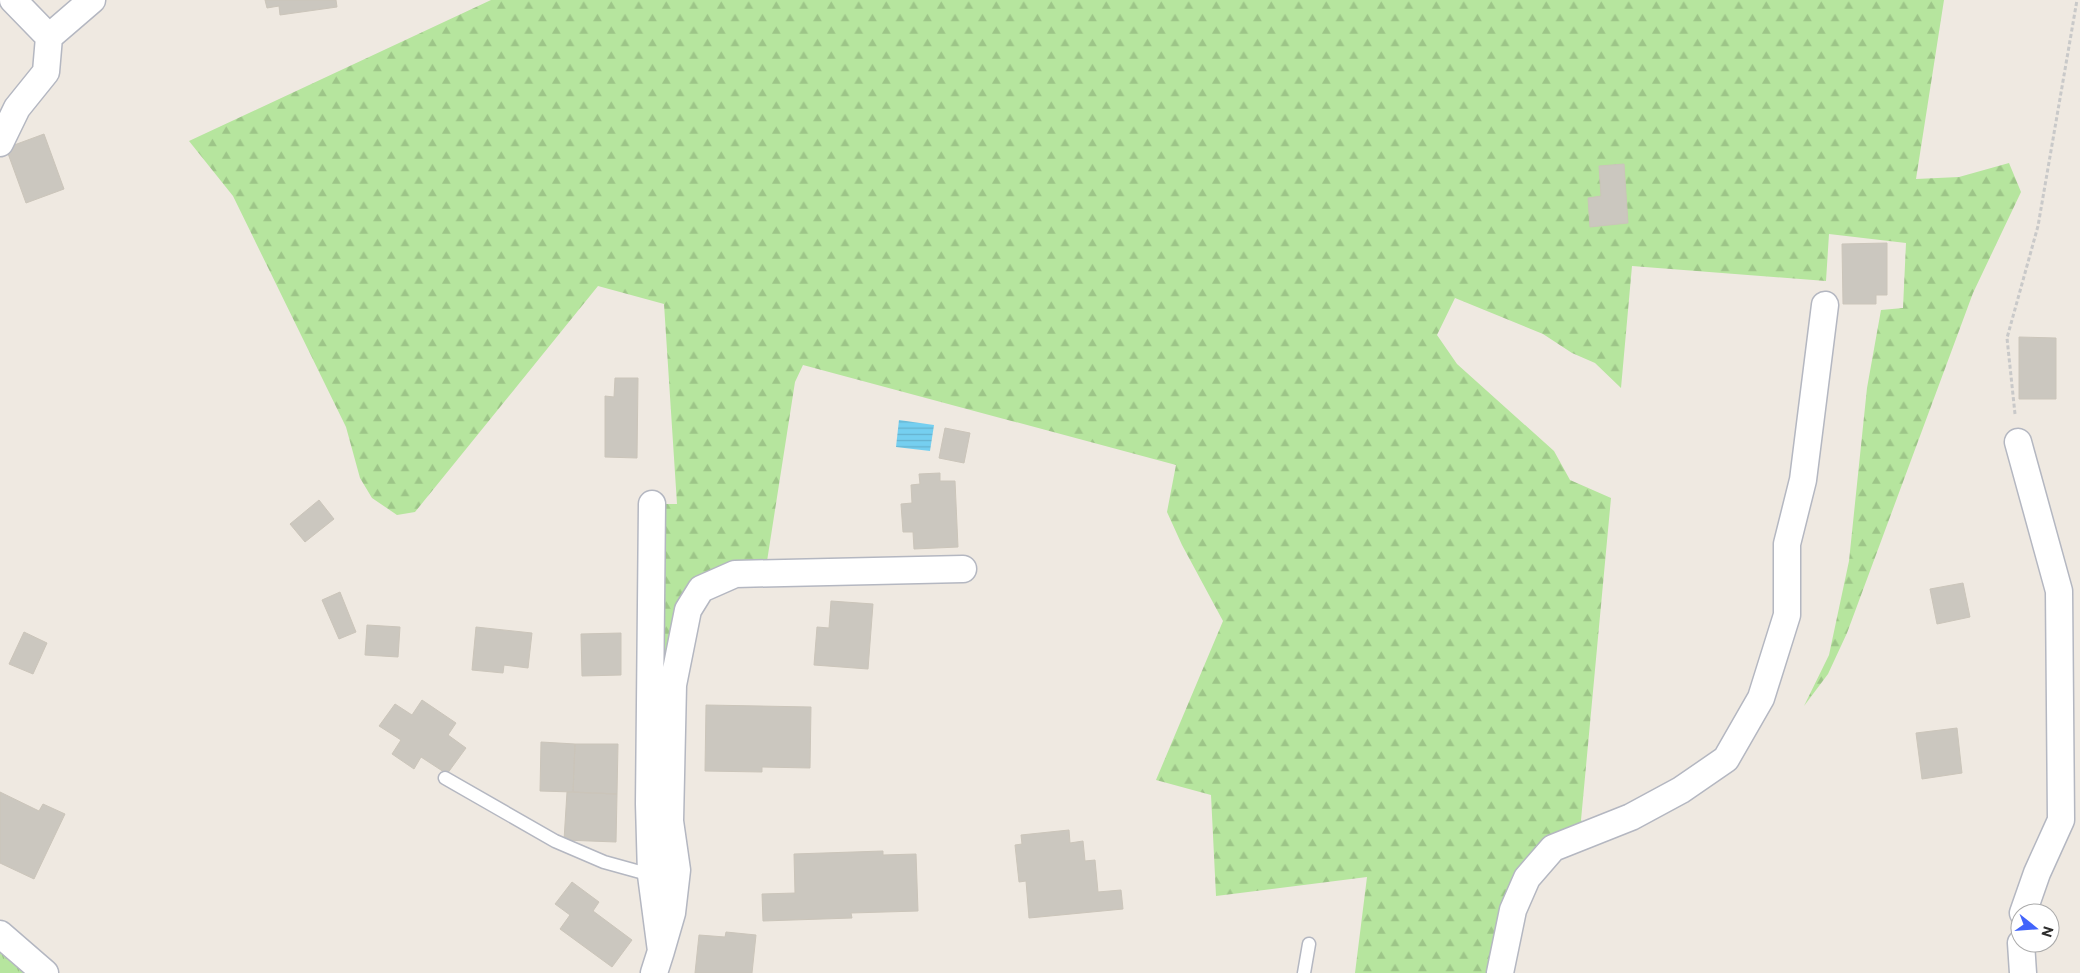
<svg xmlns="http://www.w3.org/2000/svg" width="2080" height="973" font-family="Commissioner,sans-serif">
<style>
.grass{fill:url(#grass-tufts)}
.forest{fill:url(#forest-firs)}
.water{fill:url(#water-rules)}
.building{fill:#cbc7bf;stroke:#cbc5ba}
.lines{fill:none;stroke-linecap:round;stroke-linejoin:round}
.service-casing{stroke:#b4b7c1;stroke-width:15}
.minor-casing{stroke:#b4b7c1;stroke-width:29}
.path{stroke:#c9c9c9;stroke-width:3;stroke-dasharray:4 2.5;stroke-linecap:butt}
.service{stroke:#fff;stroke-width:12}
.minor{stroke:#fff;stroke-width:26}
</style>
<defs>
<pattern id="grass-tufts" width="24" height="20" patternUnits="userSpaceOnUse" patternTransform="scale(1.25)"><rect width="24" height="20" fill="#b6e59e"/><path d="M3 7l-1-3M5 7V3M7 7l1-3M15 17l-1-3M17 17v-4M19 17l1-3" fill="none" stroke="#9dc588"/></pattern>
<pattern id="forest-firs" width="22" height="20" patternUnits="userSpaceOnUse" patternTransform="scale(1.25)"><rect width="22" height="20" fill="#b6e59e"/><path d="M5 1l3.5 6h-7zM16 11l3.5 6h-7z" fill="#9dc588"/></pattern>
<pattern id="water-rules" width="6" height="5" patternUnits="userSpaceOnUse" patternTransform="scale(1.25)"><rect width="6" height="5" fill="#75cff0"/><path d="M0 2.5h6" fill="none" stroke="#66b2ce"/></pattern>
</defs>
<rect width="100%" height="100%" fill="#efe9e1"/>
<path class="grass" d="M0,934l45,39h-45z"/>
<path class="forest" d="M491,0h1453l-28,179 43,-2 50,-14 12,29 -48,101 -126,340 -19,41 -24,32 25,-51 20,-94 18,-173 14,-78 22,-2 3,-65 -77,-9 -3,47 -194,-15 -11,122 -26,-25 -23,-10 -29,-19 -88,-36 -18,37 20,29 97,87 16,29 41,18 -30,322 9,14 -37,14 -53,125h-145l12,-96 -151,19 -5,-101 -55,-15 67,-159 -41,-76 -15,-33 9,-47 -373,-100 -8,17 -30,192 -64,15 -28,96 -23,-7 2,-174h25l-13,-200 -66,-18 -183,226 -18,3 -25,-17 -12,-20 -14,-51 -113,-231 -44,-55z"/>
<path class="water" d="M899,420l35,5 -4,26 -34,-4z"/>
<path class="building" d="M265,0h71l1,7 -57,8 -1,-9 -12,2z
M44,134l20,55 -38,14 -20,-55z
M1624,164l4,59 -38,4 -2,-29 13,-2 -2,-30z
M1887,243v52h-11v9h-33l-1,-60z
M2019,337l37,1v61h-37z
M615,378h23l-1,80 -32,-1v-61l9,1z
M945,428l25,5 -6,30 -25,-5z
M940,473v8h15l3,66 -44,2 -1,-17h-10l-2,-28 11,-1 -1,-18 9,-1 -1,-10z
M319,500l15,19 -29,23 -15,-18z
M1963,583l7,34 -33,7 -7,-35z
M340,592l16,40 -17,7 -17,-39z
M831,601l42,3 -5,65 -54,-4 3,-38 12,1z
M367,625l33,2 -2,30 -33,-2z
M476,627l56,6 -4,35 -24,-3 -1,8 -31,-3z
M24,632l23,11 -14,31 -24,-10z
M621,633v42l-39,1 -1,-42z
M422,700l34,23 -8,12 18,13 -19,26 -26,-17 -7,12 -22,-15 9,-14 -22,-14 16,-22 17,11z
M706,705l105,2 -1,61 -48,-1v5l-57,-1z
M1957,728l5,45 -40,6 -6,-46z
M541,742l34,2 -2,48 -33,-1z
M575,744h43l-1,50 -44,-2z
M0,792l39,19 4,-7 22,10 -31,65 -34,-16z
M567,792l50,2 -1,48 -52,-2z
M1069,830l1,13 13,-2 2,20 10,-1 3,32 23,-2 2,19 -94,9 -3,-37 -7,1 -4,-37 7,-1 -1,-9z
M883,851v4l33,-1 2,57 -67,2 1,5 -89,3 -1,-27 33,-1 -1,-39z
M572,882l27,20 -6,9 39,29 -20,27 -52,-38 10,-14 -15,-11z
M726,932l30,3 -4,38h-57l4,-38 26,2z"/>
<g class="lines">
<defs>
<path id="service" d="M445,778l110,63 49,21 47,13
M1304,973l5,-29"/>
<path id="minor" d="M13,0l36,37
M0,143l17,-35 29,-36 3,-35 43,-37
M2018,442l41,149 2,229 -24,53 -14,40
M652,504l-3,300 2,71 10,76 -7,22
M0,934l45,39
M2021,943l2,30
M661,951l11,-38 5,-43 -7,-49 3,-136 15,-75 13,-21 34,-15 228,-5
M1500,973l13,-63 14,-32 26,-30 78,-31 50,-27 45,-31 35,-61 26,-83v-71l16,-64 22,-175"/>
</defs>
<use href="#service" class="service-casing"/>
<use href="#minor" class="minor-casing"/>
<path class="path" d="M2015,414l-8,-76 31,-112 39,-226"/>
<use href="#service" class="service"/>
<use href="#minor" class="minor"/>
</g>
<g transform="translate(2035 928) rotate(107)"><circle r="24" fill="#ffffff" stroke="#ababab"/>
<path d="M0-4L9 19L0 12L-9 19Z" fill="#4264fb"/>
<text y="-8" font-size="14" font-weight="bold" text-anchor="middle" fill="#2e2e2e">N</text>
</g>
</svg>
